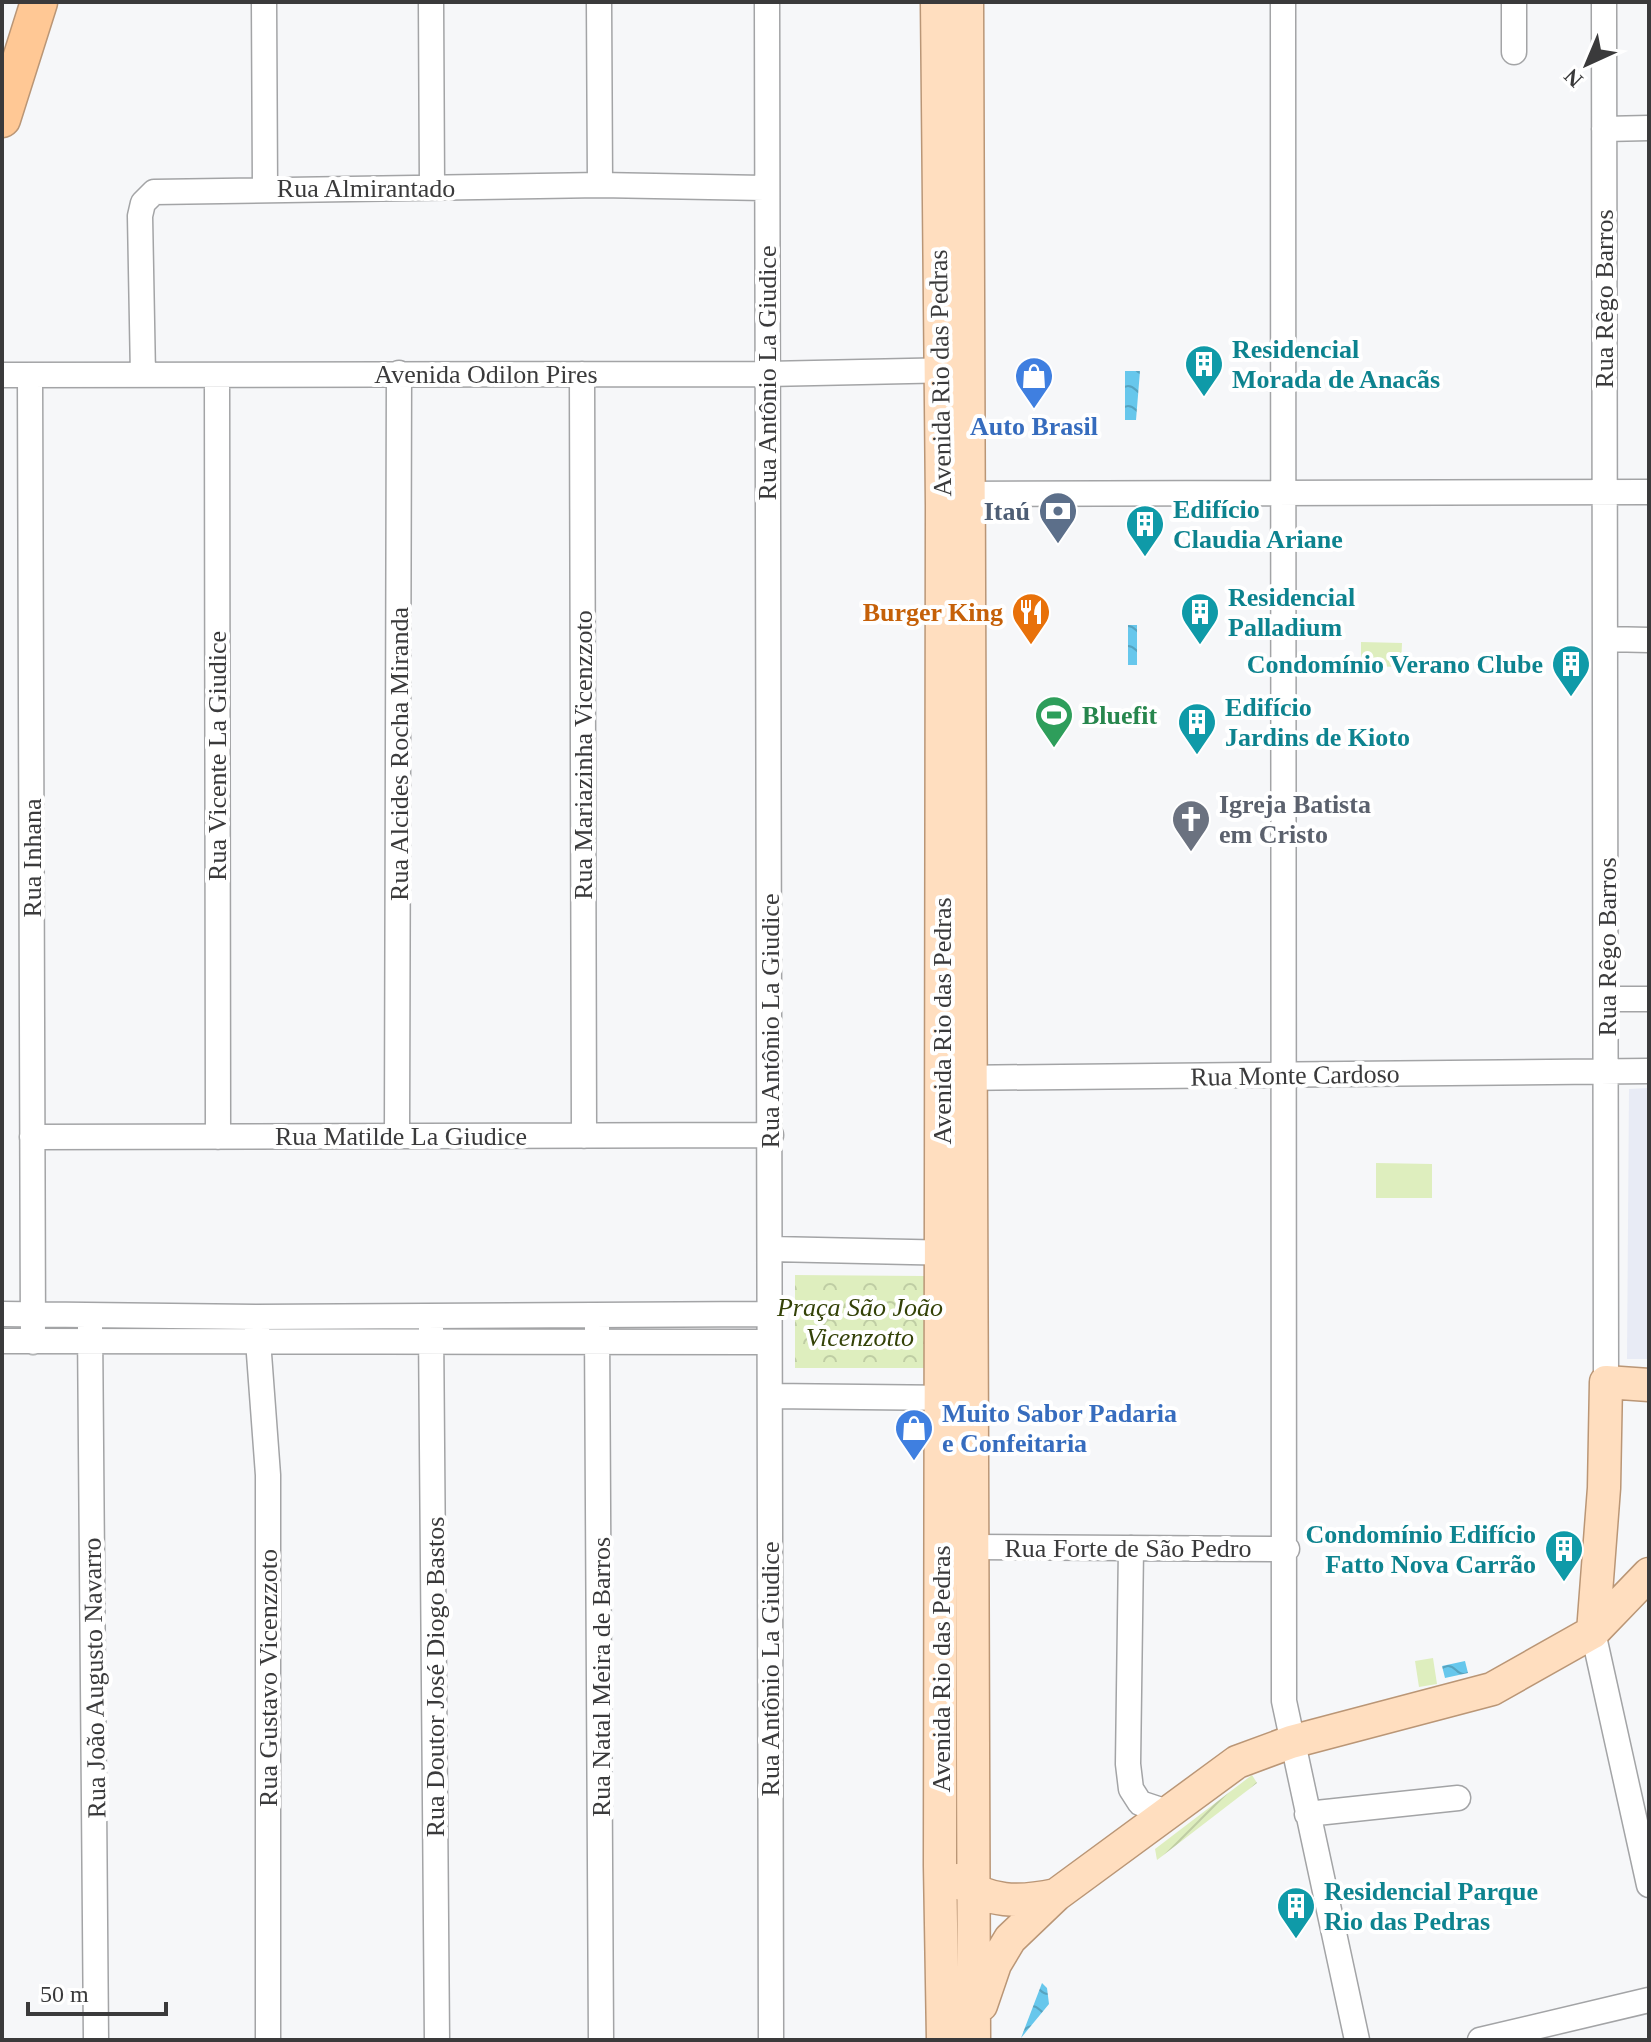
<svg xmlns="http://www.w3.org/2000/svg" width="1651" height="2042" font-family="Georgia,serif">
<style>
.built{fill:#e8ebf5}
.park{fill:url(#park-crowns)}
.garden{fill:url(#garden-furrows)}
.pitch{fill:#deeebe}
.water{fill:url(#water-waves)}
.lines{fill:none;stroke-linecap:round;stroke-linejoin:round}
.minor-casing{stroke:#a3a4a6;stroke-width:27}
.major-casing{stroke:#ba9676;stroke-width:35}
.highway-casing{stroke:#ba9676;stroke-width:39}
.minor{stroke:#fff;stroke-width:24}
.major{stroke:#ffdebf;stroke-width:32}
.highway{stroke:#ffc895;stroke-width:36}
.labels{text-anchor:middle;stroke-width:8;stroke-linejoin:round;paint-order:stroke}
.street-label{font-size:26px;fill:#3a3a3b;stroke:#fff}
.culture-label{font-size:26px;font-weight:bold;fill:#0d838f;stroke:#fff;text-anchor:start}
.shop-label{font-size:26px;font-weight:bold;fill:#366cbe;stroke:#fff}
.service-label{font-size:26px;font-weight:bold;fill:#4e5e75;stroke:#fff;text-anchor:end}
.food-label{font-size:26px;font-weight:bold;fill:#c56008;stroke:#fff;text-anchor:end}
.leisure-label{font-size:26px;font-weight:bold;fill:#27864d;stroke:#fff;text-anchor:start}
.worship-label{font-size:26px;font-weight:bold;fill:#5b616d;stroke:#fff;text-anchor:start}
.park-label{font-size:26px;font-style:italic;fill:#344208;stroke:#fff}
</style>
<defs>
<pattern id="park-crowns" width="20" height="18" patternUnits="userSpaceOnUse" patternTransform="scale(2)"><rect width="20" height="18" fill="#deeebe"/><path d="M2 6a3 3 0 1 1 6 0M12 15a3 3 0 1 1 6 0" fill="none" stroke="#bfcda4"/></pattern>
<pattern id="garden-furrows" width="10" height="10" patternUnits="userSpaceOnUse" patternTransform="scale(2)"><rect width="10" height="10" fill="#deeebe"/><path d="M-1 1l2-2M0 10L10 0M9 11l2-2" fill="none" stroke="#bfcda4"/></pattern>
<pattern id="water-waves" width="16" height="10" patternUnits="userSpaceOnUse" patternTransform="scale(2)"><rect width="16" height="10" fill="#67c7ec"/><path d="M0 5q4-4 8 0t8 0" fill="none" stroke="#56a3c0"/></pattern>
</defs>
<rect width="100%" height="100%" fill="#f6f7f9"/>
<path class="built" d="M1649,1088v271h-22l2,-270z"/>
<path class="park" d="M795,1275l129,1v92h-129z"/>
<path class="garden" d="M1252,1775l5,8 -100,77 -2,-11z"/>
<path class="pitch" d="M1361,642l41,1 -1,24 -40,-1z
M1376,1163l56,1v34h-56z
M1433,1658l4,26 -18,3 -4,-26z"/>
<path class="water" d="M1125,371h15l-4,49h-11z
M1128,625h9v40h-9z
M1465,1661l3,12 -23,5 -3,-12z
M1042,1983l5,5 2,16 -28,34z"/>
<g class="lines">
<defs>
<path id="minor" d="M264,2l1,187
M431,2l1,185
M599,2l1,183
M767,2l4,2038
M1283,2l1,1699 73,339
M1604,2l2,1380
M1514,52v-50
M1604,129l45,-1
M582,374l2,762
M2,375l765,-1 189,-4
M30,375l3,967
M143,375l-3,-159 3,-13 11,-11 446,-7 166,3
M217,375l1,762
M952,494l697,-2
M1605,639l44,1
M1606,999h43
M955,1078l694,-7
M397,1134l2,-761
M32,1137l739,-2
M771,1249l186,4
M2,1314l254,3 514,-3
M90,1326l6,714
M431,1326l6,714
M597,1326l4,714
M257,1327l11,148v565
M2,1341l767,1
M770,1396l185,2
M970,1547l317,2
M1131,1548l-3,216 3,25 9,14 30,10
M1593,1632l56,253
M1307,1814l151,-16
M1480,2040l169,-40"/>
<path id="major" d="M937,2l5,503 -2,1361 3,174
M967,2l7,2038
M1593,1632l11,-144 2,-106 43,3
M957,1880c33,23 61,23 99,15
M981,2005l14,-41 15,-25 46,-44 181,-133 54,-20 201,-53 101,-57 56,-58"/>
<path id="highway" d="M2,119l37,-117"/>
</defs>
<use href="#minor" class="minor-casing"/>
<use href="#major" class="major-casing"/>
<use href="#highway" class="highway-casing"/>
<use href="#minor" class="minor"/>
<use href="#major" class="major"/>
<use href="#highway" class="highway"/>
</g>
<defs>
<symbol id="building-pin" viewBox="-11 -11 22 30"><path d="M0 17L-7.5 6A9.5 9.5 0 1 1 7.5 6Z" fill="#0f9aa8" stroke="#fff"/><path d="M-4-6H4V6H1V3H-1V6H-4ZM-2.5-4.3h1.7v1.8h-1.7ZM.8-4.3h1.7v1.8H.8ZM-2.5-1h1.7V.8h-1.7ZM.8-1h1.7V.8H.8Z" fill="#fff"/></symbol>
<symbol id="shop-pin" viewBox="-11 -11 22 30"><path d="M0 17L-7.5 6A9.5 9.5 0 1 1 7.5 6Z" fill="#3f7fe0" stroke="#fff"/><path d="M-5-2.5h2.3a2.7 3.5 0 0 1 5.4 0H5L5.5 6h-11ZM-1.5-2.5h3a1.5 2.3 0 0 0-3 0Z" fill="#fff"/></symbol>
<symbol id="bank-pin" viewBox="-11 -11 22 30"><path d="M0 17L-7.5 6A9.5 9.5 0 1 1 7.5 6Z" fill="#5c6f8a" stroke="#fff"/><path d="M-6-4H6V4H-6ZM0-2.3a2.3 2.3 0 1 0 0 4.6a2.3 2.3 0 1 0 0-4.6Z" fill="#fff"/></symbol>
<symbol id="restaurant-pin" viewBox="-11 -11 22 30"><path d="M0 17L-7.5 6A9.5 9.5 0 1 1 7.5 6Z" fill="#e8710a" stroke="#fff"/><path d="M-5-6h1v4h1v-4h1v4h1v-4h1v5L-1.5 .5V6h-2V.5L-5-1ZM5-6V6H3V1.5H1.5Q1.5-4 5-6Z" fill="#fff"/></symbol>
<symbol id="stadium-pin" viewBox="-11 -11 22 30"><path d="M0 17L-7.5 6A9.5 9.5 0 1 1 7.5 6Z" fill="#2e9e5b" stroke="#fff"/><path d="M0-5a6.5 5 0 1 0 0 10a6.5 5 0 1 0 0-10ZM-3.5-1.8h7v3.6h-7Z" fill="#fff"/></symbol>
<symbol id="church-pin" viewBox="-11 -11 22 30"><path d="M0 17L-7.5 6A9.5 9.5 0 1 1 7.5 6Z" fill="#6b7280" stroke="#fff"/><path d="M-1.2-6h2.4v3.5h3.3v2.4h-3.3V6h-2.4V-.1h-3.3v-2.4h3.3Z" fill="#fff"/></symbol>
</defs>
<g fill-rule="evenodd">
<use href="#building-pin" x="1182" y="342" width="44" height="60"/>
<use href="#shop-pin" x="1012" y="354" width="44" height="60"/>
<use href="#bank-pin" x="1036" y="489" width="44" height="60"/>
<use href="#building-pin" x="1123" y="502" width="44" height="60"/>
<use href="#restaurant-pin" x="1009" y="590" width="44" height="60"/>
<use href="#building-pin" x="1178" y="590" width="44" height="60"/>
<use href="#building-pin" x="1549" y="642" width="44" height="60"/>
<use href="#stadium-pin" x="1032" y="693" width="44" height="60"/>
<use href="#building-pin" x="1175" y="700" width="44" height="60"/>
<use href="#church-pin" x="1169" y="797" width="44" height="60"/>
<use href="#shop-pin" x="892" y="1406" width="44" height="60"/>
<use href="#building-pin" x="1542" y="1527" width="44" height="60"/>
<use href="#building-pin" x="1274" y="1884" width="44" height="60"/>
</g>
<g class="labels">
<g class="street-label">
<text x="366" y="197">Rua Almirantado</text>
<text transform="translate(1604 299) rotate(-90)" y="9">Rua Rêgo Barros</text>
<text transform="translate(767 373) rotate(-90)" y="9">Rua Antônio La Giudice</text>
<text transform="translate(940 373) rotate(-91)" y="9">Avenida Rio das Pedras</text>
<text x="486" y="383">Avenida Odilon Pires</text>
<text transform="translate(399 754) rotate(-90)" y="9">Rua Alcides Rocha Miranda</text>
<text transform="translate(583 755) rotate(-90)" y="9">Rua Mariazinha Vicenzzoto</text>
<text transform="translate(217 756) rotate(-90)" y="9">Rua Vicente La Giudice</text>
<text transform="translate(32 858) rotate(-90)" y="9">Rua Inhana</text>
<text transform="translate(1607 947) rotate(-90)" y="9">Rua Rêgo Barros</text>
<text transform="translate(770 1021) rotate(-90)" y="9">Rua Antônio La Giudice</text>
<text transform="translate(942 1021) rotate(-90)" y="9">Avenida Rio das Pedras</text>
<text transform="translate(1295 1075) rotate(-1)" y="9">Rua Monte Cardoso</text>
<text x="401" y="1145">Rua Matilde La Giudice</text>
<text x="1128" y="1557">Rua Forte de São Pedro</text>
<text transform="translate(770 1669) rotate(-90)" y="9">Rua Antônio La Giudice</text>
<text transform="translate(941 1669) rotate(-90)" y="9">Avenida Rio das Pedras</text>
<text transform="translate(435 1677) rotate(-90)" y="9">Rua Doutor José Diogo Bastos</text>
<text transform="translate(601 1677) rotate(-90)" y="9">Rua Natal Meira de Barros</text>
<text transform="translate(94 1678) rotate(-91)" y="9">Rua João Augusto Navarro</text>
<text transform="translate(268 1678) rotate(-90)" y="9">Rua Gustavo Vicenzzoto</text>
</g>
<g class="culture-label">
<text x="1232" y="358">Residencial<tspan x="1232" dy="30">Morada de Anacãs</tspan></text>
<text x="1173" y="518">Edifício<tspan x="1173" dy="30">Claudia Ariane</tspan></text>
<text x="1228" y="606">Residencial<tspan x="1228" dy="30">Palladium</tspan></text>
<text x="1543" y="673" text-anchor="end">Condomínio Verano Clube</text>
<text x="1225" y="716">Edifício<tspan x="1225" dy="30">Jardins de Kioto</tspan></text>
<text x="1536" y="1543" text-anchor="end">Condomínio Edifício<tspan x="1536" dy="30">Fatto Nova Carrão</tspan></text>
<text x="1324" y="1900">Residencial Parque<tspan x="1324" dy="30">Rio das Pedras</tspan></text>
</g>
<g class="shop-label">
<text x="1034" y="435">Auto Brasil</text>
<text x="942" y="1422" text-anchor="start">Muito Sabor Padaria<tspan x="942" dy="30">e Confeitaria</tspan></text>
</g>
<g class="service-label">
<text x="1030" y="520">Itaú</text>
</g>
<g class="food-label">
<text x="1003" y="621">Burger King</text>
</g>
<g class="leisure-label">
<text x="1082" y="724">Bluefit</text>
</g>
<g class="worship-label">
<text x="1219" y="813">Igreja Batista<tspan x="1219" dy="30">em Cristo</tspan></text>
</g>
<g class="park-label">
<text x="860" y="1316">Praça São João<tspan x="860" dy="30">Vicenzotto</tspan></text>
</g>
</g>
<rect width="1651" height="2042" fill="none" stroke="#3a3a3b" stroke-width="8"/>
<g transform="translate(1587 64) rotate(224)" stroke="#ffffff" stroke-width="6" paint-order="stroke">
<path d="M0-6L14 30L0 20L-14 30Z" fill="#3a3a3b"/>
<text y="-12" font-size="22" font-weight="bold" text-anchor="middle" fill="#3a3a3b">N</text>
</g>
<path d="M28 2002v12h138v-12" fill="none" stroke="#3a3a3b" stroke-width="4"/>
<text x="40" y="2002" font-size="24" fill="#3a3a3b" stroke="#ffffff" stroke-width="6" paint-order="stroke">50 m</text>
</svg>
